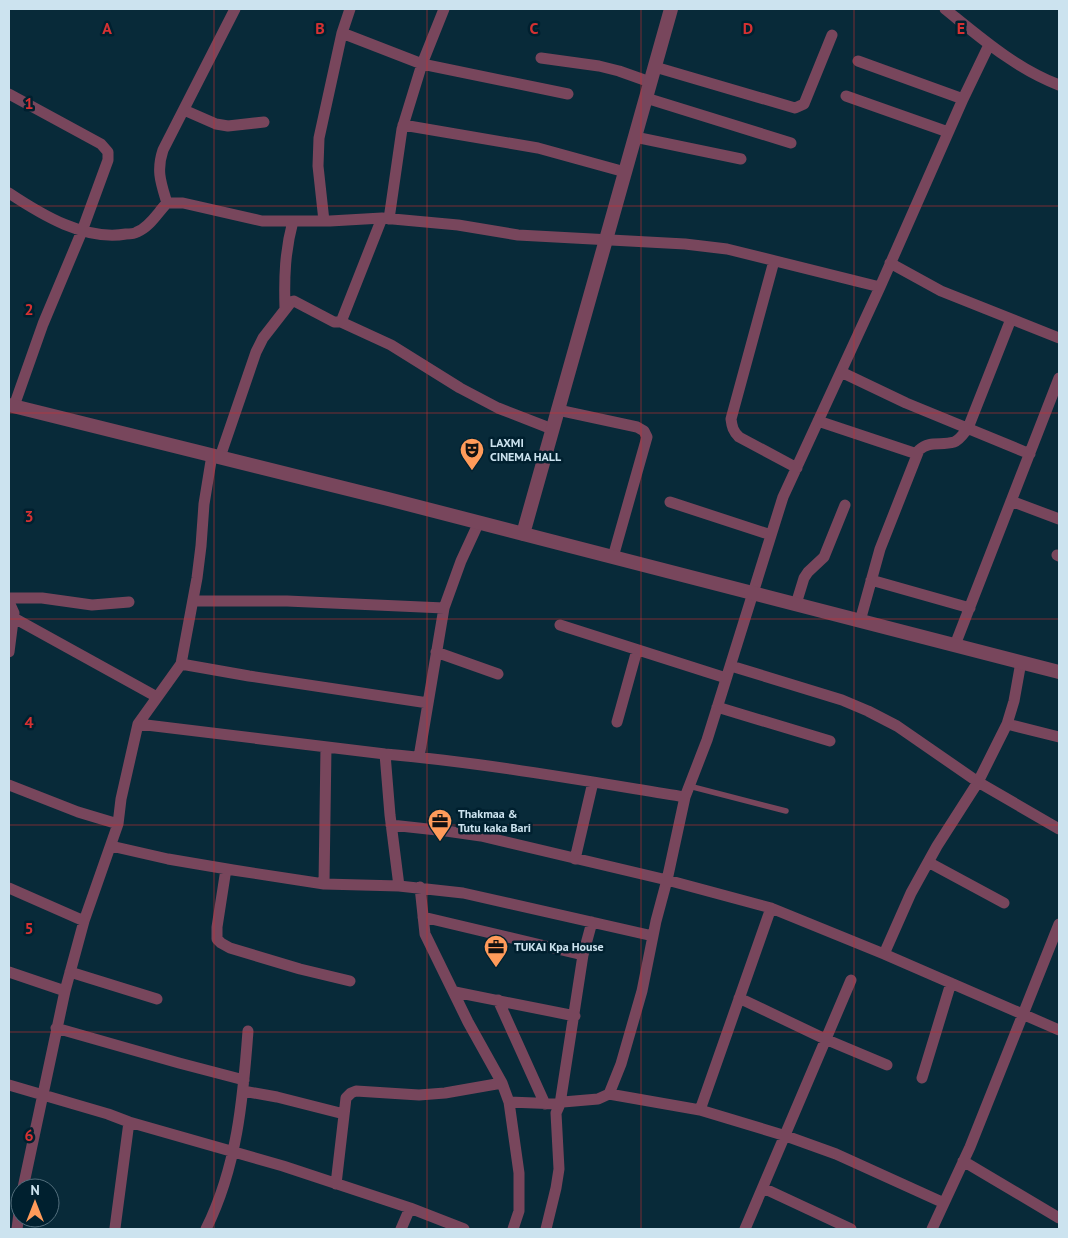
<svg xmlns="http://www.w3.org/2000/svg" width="1068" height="1238" font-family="'PT Sans',sans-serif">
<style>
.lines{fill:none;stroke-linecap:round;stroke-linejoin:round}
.service{stroke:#78465c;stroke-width:5.5}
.minor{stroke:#78465c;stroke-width:11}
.tertiary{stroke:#78465c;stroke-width:14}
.grid{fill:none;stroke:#d63132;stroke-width:1;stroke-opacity:0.55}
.labels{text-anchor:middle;stroke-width:5;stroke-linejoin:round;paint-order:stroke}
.poi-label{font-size:12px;font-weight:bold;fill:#cce3ef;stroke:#00202f;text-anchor:start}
.grid-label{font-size:16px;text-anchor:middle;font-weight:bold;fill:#d63132;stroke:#00202f;stroke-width:5;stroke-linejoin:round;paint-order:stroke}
</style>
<rect width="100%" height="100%" fill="#082a39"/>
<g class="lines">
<path class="service" d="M689,786l97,25"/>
<path class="minor" d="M945,9c36,29 70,59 114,76
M342,33l80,31 146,30
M541,58l58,8 20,5 31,11
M858,61l105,38
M655,67l140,41 9,-4 28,-69
M9,94l92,50 7,8v8l-26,71 -39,93 -29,82
M846,96l102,36
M646,98l145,45
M184,110l32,14 12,2 36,-4
M403,125l135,23 87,24
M635,137l106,22
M9,193c33,22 76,48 117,41 3,0 8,0 11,-2 13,-5 21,-20 30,-29h16l79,18h68l52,-3 76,7 60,10 167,9 42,5 153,38
M167,203c-6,-20 -11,-32 -4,-53l72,-141
M389,219l13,-90 20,-65 22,-55
M324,221l-6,-55 1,-28 23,-105 8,-24
M774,261l-43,158c1,8 2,12 8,18l58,31
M890,263l51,28 118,47
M285,308c-1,-31 0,-57 8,-87
M341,322l50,23 69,43 38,20 54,21
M841,372l65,31 124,51
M558,410l79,17 7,4 3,6 -34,120
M818,421l99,33
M220,457l36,-105 7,-14 28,-36 3,-1 40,21h7l41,-104
M1011,501l48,18
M670,502l101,33
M1057,555l2,1
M871,580l99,28
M9,598h33l50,7 37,-3
M193,601h94l157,7
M9,602l5,11 -5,39
M796,604l8,-26 4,-6 16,-15 21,-52
M14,618l143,79
M860,621l20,-72 39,-99c11,-10 22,-4 35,-8 6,-2 10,-9 14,-14l43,-109
M560,625l166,53
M955,645l104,-267
M436,652l62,22
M181,664l68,12 179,27
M731,666l111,34 26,11 29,15 81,56 81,47
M717,707l113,34
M617,722l20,-72
M138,724l247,30c101,9 201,27 300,43
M1007,724l52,13
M385,754l5,61 9,71
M419,757l25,-149 17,-47 18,-39
M9,785l69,27 40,12
M391,825l55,6 35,5 186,44 104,28 113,46 175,76
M111,846l57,13 65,11 91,14 75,2 64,7 190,43
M575,859l18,-77
M928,862l76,41
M226,869l-9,58v12l4,4 9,5 70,21 50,12
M324,884l2,-137
M420,887l5,47 43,88 34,61 7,19 10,71v38l-6,18
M9,888l75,33
M423,917l160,38
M884,954l27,-61 26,-47 41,-64 29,-58 7,-23 7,-39
M9,972l56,19
M70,972l87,27
M455,992l120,24
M739,998l86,41 62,26
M498,1000l47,104
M56,1028l123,35 65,17
M922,1078l29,-95
M9,1085l99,29 21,8 154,44 127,42 54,21
M243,1091l34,6 67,17
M609,1094l91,16 86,26 50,18 108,49
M509,1102l51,2 23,-149 9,-33
M700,1110l71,-202
M963,1161l96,57
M336,1184l10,-86 5,-5 5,-2 63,4 26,-2 57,-10
M23,1188l42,-197 19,-70 34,-97 3,-25 17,-75 43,-60 16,-86 4,-32 3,-42 8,-49
M763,1188l88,41
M115,1228l14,-106
M17,1229l3,-24
M206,1229c31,-62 37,-130 42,-198
M401,1229l9,-21
M546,1229l10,-41 3,-19 -3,-56 4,-9 3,-2 35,-3 11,-5 12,-30 21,-73 14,-70 11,-41 18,-83 22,-57 76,-243 97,-210 83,-188 26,-54
M745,1229l106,-249
M932,1229l38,-82 89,-223"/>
<path class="tertiary" d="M9,405l379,94 671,173
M523,534l148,-525"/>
</g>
<path class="grid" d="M214,9v1220M427,9v1220M641,9v1220M854,9v1220M9,206h1050M9,413h1050M9,619h1050M9,825h1050M9,1032h1050"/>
<defs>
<symbol id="theatre-pin" viewBox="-11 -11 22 30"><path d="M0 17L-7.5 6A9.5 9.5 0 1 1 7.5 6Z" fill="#ff9b5a" stroke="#00202f"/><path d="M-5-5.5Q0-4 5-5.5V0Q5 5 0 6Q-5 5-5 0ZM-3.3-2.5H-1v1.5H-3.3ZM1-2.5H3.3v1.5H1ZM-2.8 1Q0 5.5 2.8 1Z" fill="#111"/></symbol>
<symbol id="office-pin" viewBox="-11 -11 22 30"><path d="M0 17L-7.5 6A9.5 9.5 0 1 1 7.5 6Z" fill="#ff9b5a" stroke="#00202f"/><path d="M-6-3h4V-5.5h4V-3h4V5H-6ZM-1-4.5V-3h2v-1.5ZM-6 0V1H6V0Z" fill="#111"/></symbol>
</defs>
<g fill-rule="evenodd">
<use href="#theatre-pin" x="458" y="436" width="28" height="38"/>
<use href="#office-pin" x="426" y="807" width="28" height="38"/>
<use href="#office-pin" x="482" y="933" width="28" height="38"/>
</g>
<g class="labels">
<g class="poi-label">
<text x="490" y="447">LAXMI<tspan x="490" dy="14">CINEMA HALL</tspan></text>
<text x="458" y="818">Thakmaa &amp;<tspan x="458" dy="14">Tutu kaka Bari</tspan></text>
<text x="514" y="951">TUKAI Kpa House</text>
</g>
</g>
<g class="grid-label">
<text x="107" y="34">A</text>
<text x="320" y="34">B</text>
<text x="534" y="34">C</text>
<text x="748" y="34">D</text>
<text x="961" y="34">E</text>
<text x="29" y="109">1</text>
<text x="29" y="315">2</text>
<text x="29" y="522">3</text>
<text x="29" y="728">4</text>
<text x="29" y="934">5</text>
<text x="29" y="1141">6</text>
</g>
<rect width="1068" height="1238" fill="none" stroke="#cce3ef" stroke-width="20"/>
<g transform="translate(35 1203)"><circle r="24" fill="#00202f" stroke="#526e7c"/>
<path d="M0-4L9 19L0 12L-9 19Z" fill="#ff9b5a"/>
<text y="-8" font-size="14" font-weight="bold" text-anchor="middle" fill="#cce3ef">N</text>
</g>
</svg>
